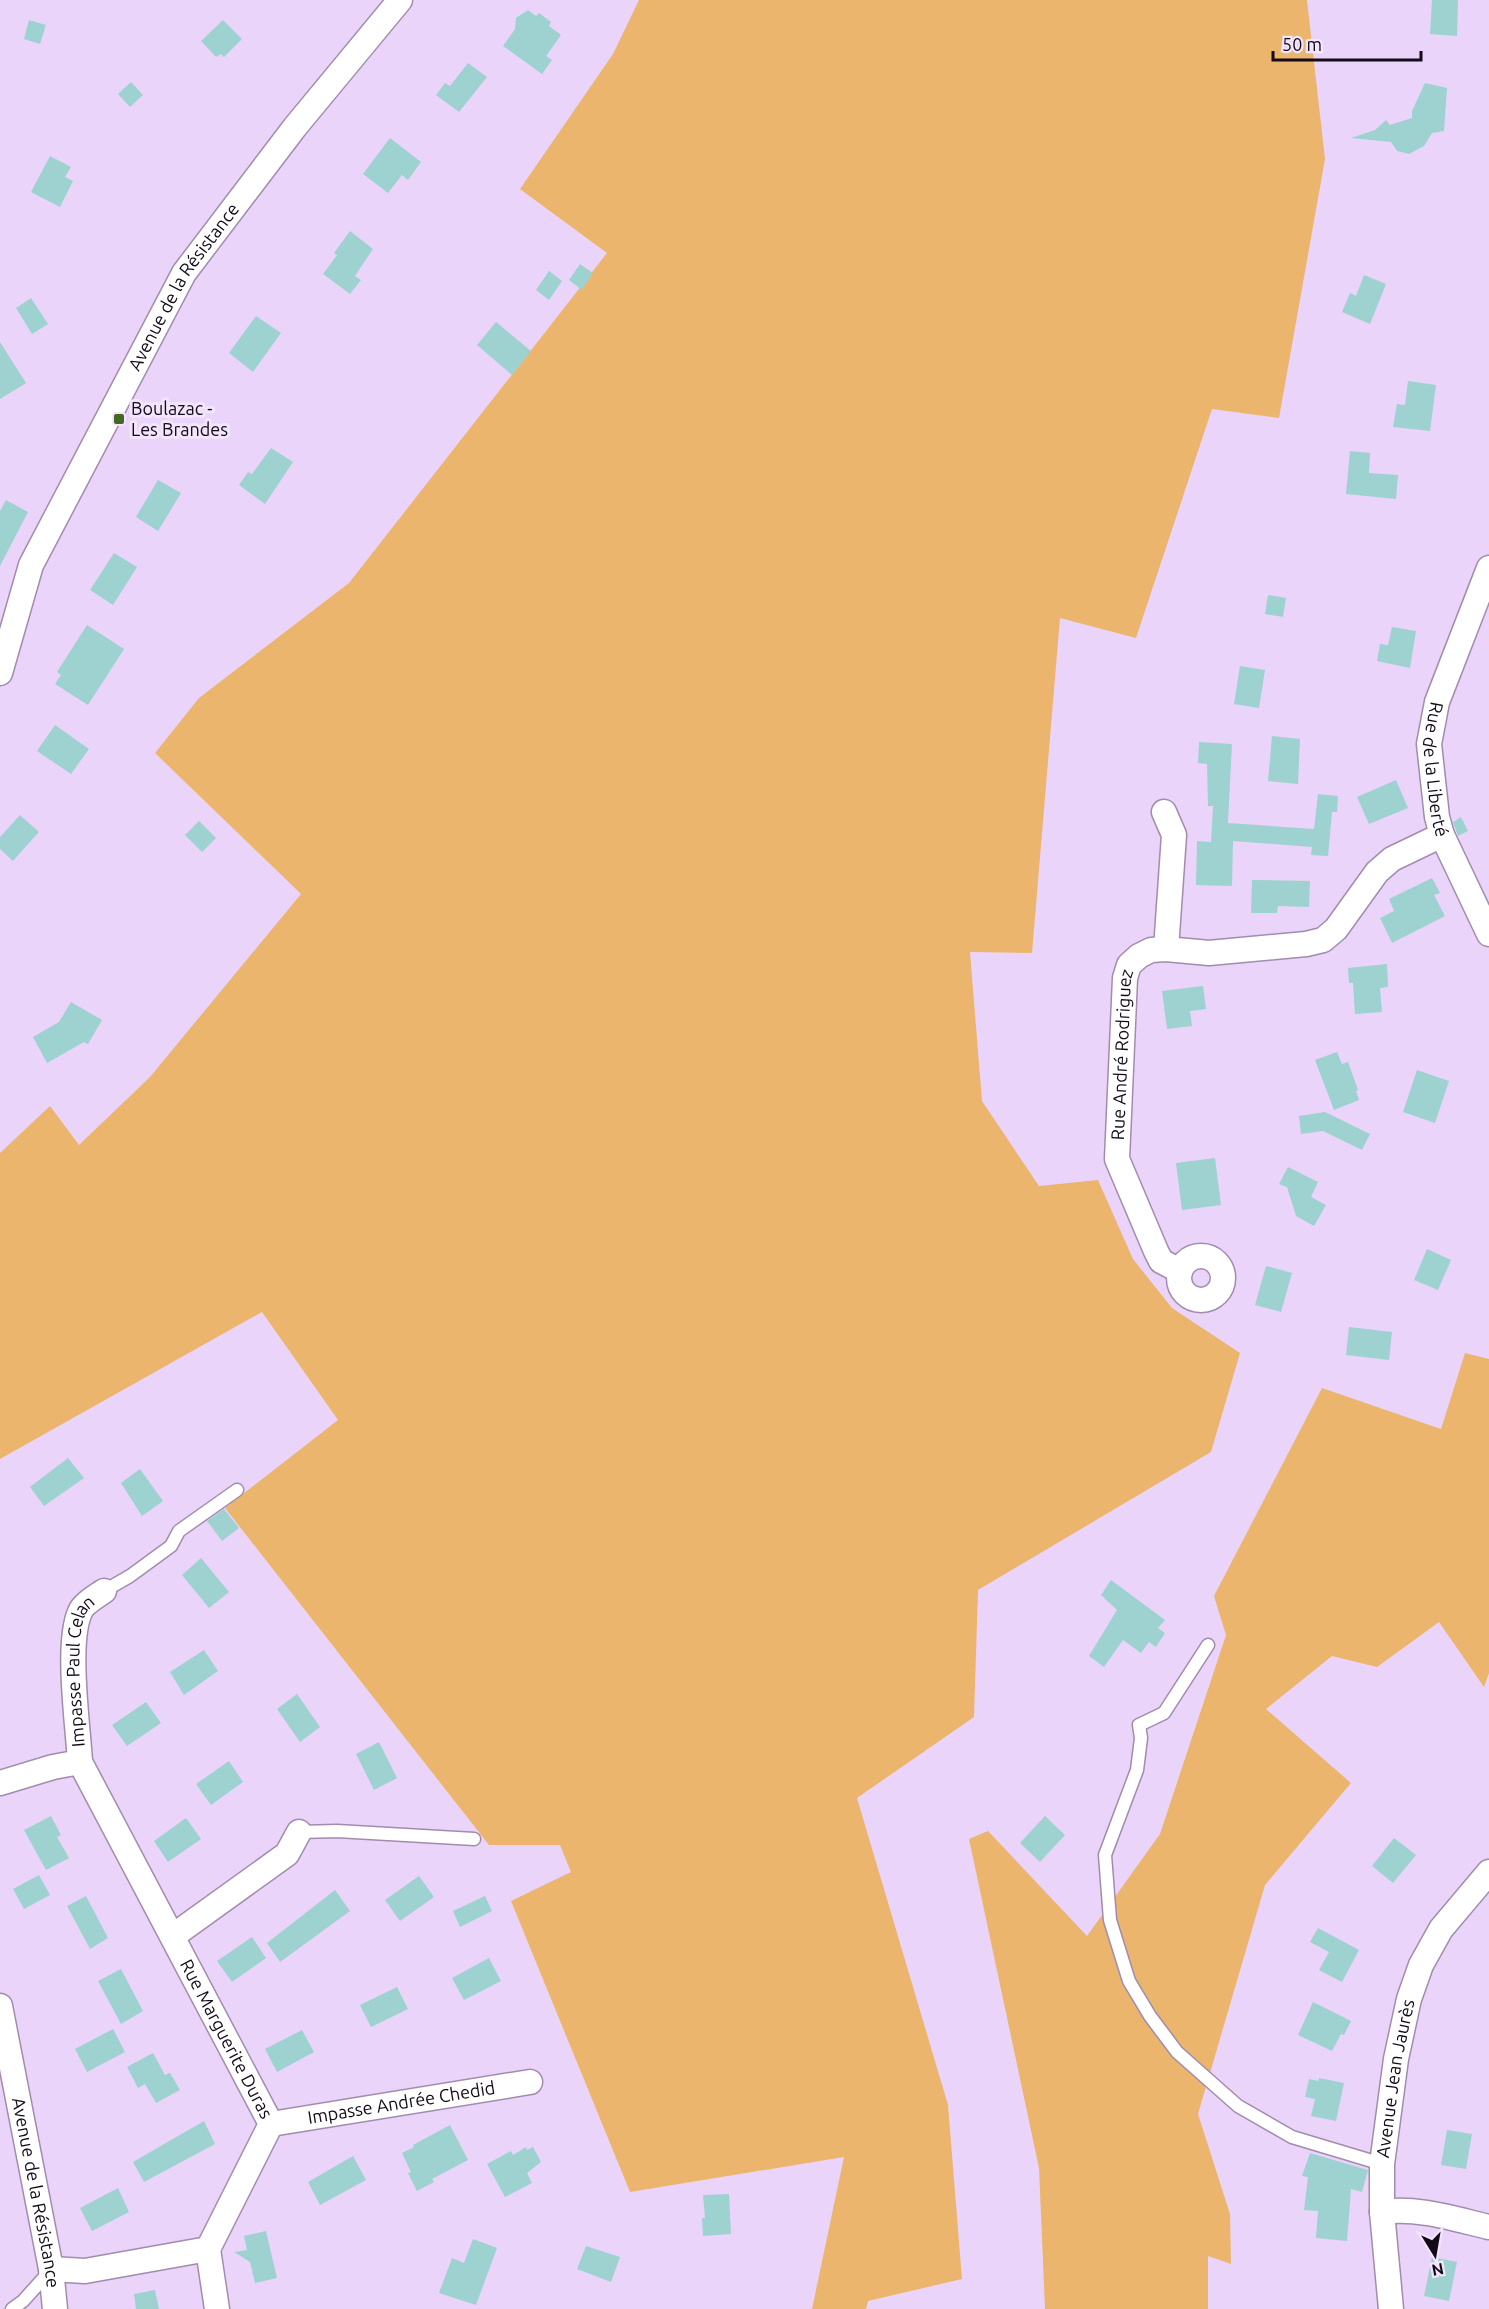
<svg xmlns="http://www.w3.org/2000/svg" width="1489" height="2309" font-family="Ubuntu,sans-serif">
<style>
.green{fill:#ebb56d}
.building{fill:#9dd2d0}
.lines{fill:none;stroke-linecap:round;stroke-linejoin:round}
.service-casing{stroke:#a18cae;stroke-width:15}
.minor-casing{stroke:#a18cae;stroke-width:27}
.service{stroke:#fff;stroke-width:12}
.minor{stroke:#fff;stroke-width:24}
.poi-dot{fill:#436822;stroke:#f3e5fc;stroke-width:2}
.labels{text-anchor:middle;stroke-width:6;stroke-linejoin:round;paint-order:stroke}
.street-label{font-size:18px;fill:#130b18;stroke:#f3e5fc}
.poi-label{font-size:18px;fill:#130b18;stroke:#f3e5fc;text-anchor:start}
</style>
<rect width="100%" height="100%" fill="#ebd4f9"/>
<path class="green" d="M639,0h668l18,159 -46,259 -67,-9 -76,229 -76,-20 -28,335 -62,-1 12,149 57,85 59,-6 35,79 39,49 68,45 -29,99 -233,138 -4,127 -117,81 91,307 14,174 -94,22 -2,8h-54l32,-152 -214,35 -119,-291 60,-29 -11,-27h-71l-264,-337 113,-88 -76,-108 -262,147v-306l50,-47 29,39 71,-68 151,-183 -146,-141 44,-55 150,-115 258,-330 -87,-64 93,-135z
M1465,1353l24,6v314l-5,14 -45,-65 -62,45 -45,-11 -66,53 85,74 -86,102 -67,229 32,100 1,50 -23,-8v53h-163l-6,-141 -70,-329 19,-8 99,105 73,-102 66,-199 -12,-39 108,-208 119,41z"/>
<path class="building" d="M1432,0h26l-1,36 -27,-2z
M528,10l8,6 3,-3 12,9 -2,4 12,9 -15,21 6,4 -10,14 -39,-28 12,-17 1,-11z
M29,20l17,5 -6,19 -16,-5z
M223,20l19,19 -18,18 -3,-3 -5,3 -15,-16z
M468,63l19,14 -28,35 -23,-17 9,-12 5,3z
M131,82l12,13 -13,12 -12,-13z
M1425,83l22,5 -3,43 -12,2 -8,13 -15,8 -12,-3 -6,-9 -40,-4 24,-8 11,-10 4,5 22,-7v-7z
M390,138l31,24 -13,18 -6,-5 -14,18 -25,-19z
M50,156l21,11 -6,10 8,4 -13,26 -29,-15z
M350,231l23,18 -18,27 6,4 -11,14 -27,-20 14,-19 -3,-2z
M580,264l13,9 -11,17 -13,-10z
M549,271l13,10 -13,19 -13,-10z
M1364,275l22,9 -16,40 -28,-12 8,-19 6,3z
M31,298l17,26 -16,10 -16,-26z
M256,316l25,17 -28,39 -24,-19z
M496,322l35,29 -19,24 -35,-30z
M0,342l26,41 -26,16z
M1408,381l28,4 -6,46 -37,-4 4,-23 8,1z
M271,448l22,14 -28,42 -26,-19 9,-13 4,2z
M1350,451l20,2 -1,20 29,2 -2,24 -50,-5z
M158,480l23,13 -23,38 -22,-14z
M6,500l22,12 -28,54v-55z
M114,553l23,14 -24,38 -23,-15z
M1268,595l18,3 -3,19 -18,-3z
M87,625l37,24 -36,56 -33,-21 6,-9 -4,-3z
M1392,627l24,4 -6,37 -33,-7 3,-17 8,1z
M1240,666l25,4 -6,38 -25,-4z
M55,725l34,24 -18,25 -34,-23z
M1272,736l28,3 -2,45 -30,-3z
M1199,742l33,2 -4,79 86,6 4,-35 20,2 -1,16h-5l-4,44 -17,-1 1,-8 -79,-6 -1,45 -36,-1 1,-44 14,1 2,-36h-5l-1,-42 -9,-1z
M1396,780l12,28 -39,16 -12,-27z
M20,815l19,17 -26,29 -13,-12v-12z
M1461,817l7,14 -10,5 -5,-14z
M199,821l17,17 -14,14 -17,-17z
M1432,878l8,15 -6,2 11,21 -53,27 -12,-25 14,-7 -5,-12z
M1252,880l58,1 -1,26 -31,-1 -1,7h-26z
M1387,964l1,23 -8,1 2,24 -27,2 -2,-31h-4l-1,-15z
M1203,986l3,23 -16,2 2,15 -25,3 -5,-38z
M71,1002l31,18 -14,24 -4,-2 -37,21 -14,-26 26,-15z
M1337,1052l5,12 6,-2 10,28 -2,1 3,9 -25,10 -19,-50z
M1417,1070l32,11 -14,42 -32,-11z
M1325,1112l45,22 -8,16 -39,-19 -22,3 -2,-18z
M1215,1158l6,47 -39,5 -6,-47z
M1288,1167l30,15 -7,15 15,8 -12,21 -18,-10 -9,-29 -8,-3z
M1427,1249l24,11 -13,30 -24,-10z
M1266,1266l26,7 -11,39 -26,-7z
M1349,1327l43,5 -3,28 -43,-5z
M68,1458l16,20 -40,28 -14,-19z
M140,1469l23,32 -21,15 -21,-33z
M224,1509l15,19 -17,13 -15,-20z
M201,1558l28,34 -20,16 -27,-33z
M1111,1580l54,40 -7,8 7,5 -9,14 -7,-5 -8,11 -18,-13 -19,27 -15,-11 28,-46 -16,-15z
M204,1650l14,21 -34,24 -14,-23z
M297,1694l23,33 -20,15 -23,-33z
M146,1702l15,21 -34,23 -15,-21z
M379,1742l18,36 -23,12 -18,-36z
M229,1761l14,21 -32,23 -15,-21z
M51,1816l10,19 -4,2 12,21 -23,12 -22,-40z
M1045,1816l20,19 -25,27 -20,-19z
M186,1818l15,21 -33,23 -14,-21z
M1394,1838l22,17 -23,28 -21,-17z
M39,1875l11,20 -26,14 -11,-20z
M419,1876l15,21 -34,24 -15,-21z
M335,1890l15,21 -70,51 -13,-19z
M86,1896l22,42 -18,11 -23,-43z
M485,1896l7,15 -32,16 -7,-16z
M1318,1928l41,22 -17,32 -23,-12 10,-18 -19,-10z
M252,1937l14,21 -34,24 -15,-21z
M489,1958l12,23 -37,19 -12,-22z
M121,1969l22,42 -22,13 -23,-43z
M397,1987l11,22 -37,18 -11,-22z
M1313,2002l38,19 -7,14 -3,-1 -9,17 -34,-16z
M113,2029l12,23 -38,20 -12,-23z
M302,2030l12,22 -37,20 -12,-23z
M153,2053l12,22 5,-2 10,17 -24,13 -11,-19 -7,4 -11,-21z
M1319,2078l25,5 -8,38 -25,-5 4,-17 -10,-2 4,-18 9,2z
M204,2121l11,23 -71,38 -11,-20z
M450,2125l18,35 -36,19 2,3 -17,9 -9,-18 3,-1 -9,-19 12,-6 -1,-2z
M1447,2130l25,4 -6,35 -25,-4z
M526,2147l1,3 6,-3 8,15 -14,11 5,10 -27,14 -18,-33 24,-13 2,4z
M1310,2153l58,17 -6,22 -11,-3 -4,52 -31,-3 2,-27 -14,-1 4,-33 -6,-1z
M353,2156l13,24 -46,25 -12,-23z
M118,2188l11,24 -37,19 -12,-23z
M729,2194l2,40 -28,2 -1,-18h3l-2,-23z
M266,2231l11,47 -22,5 -5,-21 -16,-10 13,-2 -3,-14z
M473,2239l24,9 -21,57 -37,-12 13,-35 12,5z
M586,2246l34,11 -9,25 -34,-13z
M1432,2257l25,5 -8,39 -25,-5z
M155,2290l4,19h-23l-2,-15z"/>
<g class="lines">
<defs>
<path id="service" d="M104,1591l26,-15 41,-30 8,-15 58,-41
M1208,1645l-44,68 -25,12 2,13 -4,32 -32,85 5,65 19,61 21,35 27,36 61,54 54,31 90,27
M299,1832l38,-1 137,8
M12,2309l11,-8 28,-31"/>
<g id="minor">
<path id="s1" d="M1489,568l-52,134 -8,42 8,73 5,18 47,99"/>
<path id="s2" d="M0,673l31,-108 153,-292 111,-146 105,-127"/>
<path d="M1164,812l10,23 -8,114"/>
<circle cx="1201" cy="1278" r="22"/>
<path id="s3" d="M1180,1271l-19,-10 -5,-10 -39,-92 8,-181 4,-13 10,-9 12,-6 15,-1 43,4 97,-9 17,-4 13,-11 41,-57 15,-13 50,-24"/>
<path id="s4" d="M80,1762c-2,-36 -14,-119 0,-150 3,-8 17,-16 24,-21"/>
<path id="s5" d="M0,1783l53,-16 27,-5 191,362 -63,125 -123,22 -34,-2"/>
<path d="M173,1936l114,-82 12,-22"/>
<path id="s6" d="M0,2006l51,263 4,40"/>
<path id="s7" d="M271,2124l259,-42"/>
<path d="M1382,2212c37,-5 72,7 107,15"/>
<path d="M208,2249l9,60"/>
<path id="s8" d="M1391,2309l-9,-97v-48l14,-105 13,-60 12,-34 20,-36 48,-57"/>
</g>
</defs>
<use href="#service" class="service-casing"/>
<use href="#minor" class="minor-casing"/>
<use href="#service" class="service"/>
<use href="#minor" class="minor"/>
</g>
<rect class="poi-dot" x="113" y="413" width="12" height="12" rx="3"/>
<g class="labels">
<g class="street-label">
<text dy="6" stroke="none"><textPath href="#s2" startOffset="430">Avenue de la Résistance</textPath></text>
<text dy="6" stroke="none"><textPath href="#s1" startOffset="212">Rue de la Liberté</textPath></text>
<text dy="6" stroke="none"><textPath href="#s3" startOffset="237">Rue André Rodriguez</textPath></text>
<text dy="6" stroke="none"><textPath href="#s4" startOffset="92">Impasse Paul Celan</textPath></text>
<text dy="6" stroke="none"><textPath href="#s5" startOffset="396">Rue Marguerite Duras</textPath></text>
<text dy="6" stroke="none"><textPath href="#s8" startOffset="232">Avenue Jean Jaurès</textPath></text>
<text dy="6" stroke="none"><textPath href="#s7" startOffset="132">Impasse Andrée Chedid</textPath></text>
<text dy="6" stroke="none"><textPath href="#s6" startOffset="190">Avenue de la Résistance</textPath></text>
</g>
<g class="poi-label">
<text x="131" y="415">Boulazac -<tspan x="131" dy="21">Les Brandes</tspan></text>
</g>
</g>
<g transform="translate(1435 2255) rotate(169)" stroke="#f3e5fc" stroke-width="4.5" paint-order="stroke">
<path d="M0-4.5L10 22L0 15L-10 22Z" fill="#130b18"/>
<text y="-9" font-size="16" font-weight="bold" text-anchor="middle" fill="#130b18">N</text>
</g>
<path d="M1273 51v9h148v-9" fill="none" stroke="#130b18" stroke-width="3"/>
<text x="1282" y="51" font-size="18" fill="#130b18" stroke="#f3e5fc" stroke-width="4.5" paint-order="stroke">50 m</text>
</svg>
